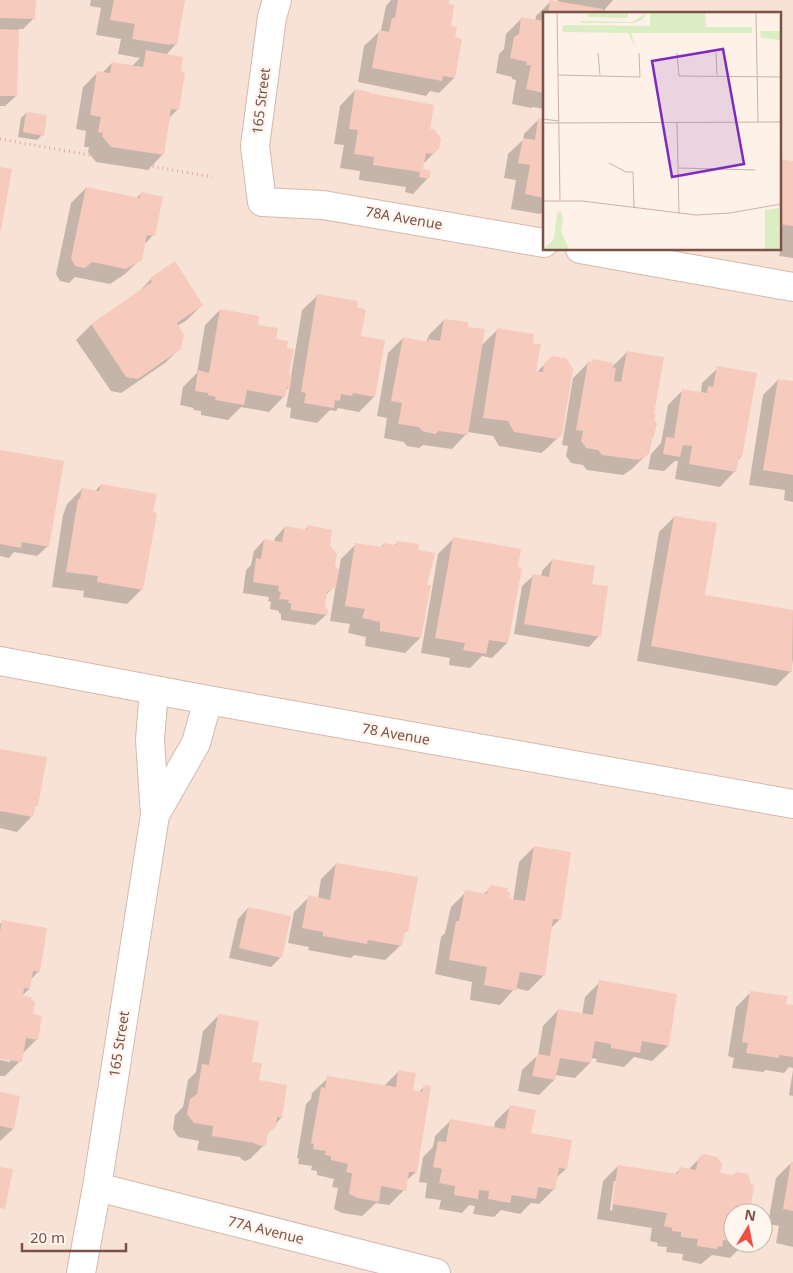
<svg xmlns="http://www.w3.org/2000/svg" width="793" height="1273" font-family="'Noto Sans',sans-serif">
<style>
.residential{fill:#f7e2d5;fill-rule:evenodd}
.shadow{fill:#0003;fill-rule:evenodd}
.building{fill:#f6cabc}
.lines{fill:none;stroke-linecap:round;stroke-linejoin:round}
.minor-casing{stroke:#d4b9ae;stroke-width:30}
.path{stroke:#dcac9e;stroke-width:3;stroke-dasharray:1 4;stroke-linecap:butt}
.minor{stroke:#fff;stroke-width:28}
.labels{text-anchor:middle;stroke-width:5;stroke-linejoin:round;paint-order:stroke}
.street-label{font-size:14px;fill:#7b5248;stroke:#fff6ef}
.inset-road{fill:none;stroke:#cab1a7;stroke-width:1}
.view{fill:#7b2cbf;fill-opacity:0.15;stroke:#7b2cbf;stroke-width:2.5}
.inset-edge{fill:none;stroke:#7b5248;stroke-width:2.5}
</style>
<rect width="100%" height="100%" fill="#fef1e7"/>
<path class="residential" d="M0,0h793v1273h-793zM544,14h235v235h-235zM733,1213h30v30h-30z"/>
<path class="shadow" d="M0,0h34l-1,19 -10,10h-5l-2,67 -11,10h-5z
M91,0h88l-3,44 -10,11 12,54 -10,10 -5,35 -15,16 -52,-8 -8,-10 1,-5h-5l2,-16 -10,-2 7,-42 15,-15 4,1 10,-10 19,4 9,-9 -22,-4 3,-15 -25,-4 5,-27 -11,-2z
M391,0h57l6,78 -15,15 -9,-2 -4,5 -68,-14 6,-36 17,-16 5,-24z
M557,0h56l-12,14h-57v95l-11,-2 -2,1 -19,-4 4,-24 -4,-1v-2l-16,-4 3,-19 5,-5 2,-15 16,-16 13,3 1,-5 15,-15 8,1z
M355,90l74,40 9,19 -15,15 -1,6 6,8 -15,16 -8,-2 1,-5 -47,-7 1,-9 -20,-3 4,-23 -10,-1 6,-38z
M26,113l16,22 -5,5 -19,-3 3,-19z
M539,119l5,1v90l-4,4 -29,-5 5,-29 -12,-2 4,-24 15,-14 1,-6z
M779,160l14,2v96l-14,-2 3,-14 -3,-1z
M86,188l50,10 5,-4 12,41 -9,10 -3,14 -16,15 -15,10 -35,-7 -6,6 -9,-2 -4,-7 15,-71z
M151,279l51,26 -15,15 -10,6 3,22 -15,15 -44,30 -10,-2 -35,-51 15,-15 45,-30z
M318,295l42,42 14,60 -15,15 -21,-4 -2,3 -6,-1 -13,13 -27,-5 1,-10 -5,-1 4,-21 -5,5 -1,5 -15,16 -28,-5 -13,13 -27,-5v-4l-8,-1 1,-2 -14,-3 3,-18 14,-14 8,-48 15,-15 36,16 18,14 13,35 4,1 11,-66z
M444,320l22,8 15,18 17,-17 33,16 3,30 18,-18 9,78 -16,15 -4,3 -42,-7 -6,-10 -25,-4 -16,17 -29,-4 -4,3 -12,-2 -3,-4 -20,-4 3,-20 -10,-2 11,-63 15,-15 23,5 3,-8z
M627,352l25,63 -4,38 -16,16 -9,6 -36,-5 -4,-5 -12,-2 -5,-7 2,-10 -6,-1 11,-67 15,-15h3l3,-3 15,10z
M718,368l23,89 -4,4 -2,10 -15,16 -45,-8 3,-18h-3l-11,10 -16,-2 3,-15 10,-11 7,-38 15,-15 18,3 1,-10z
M778,380l15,2v120l-9,-2 1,-10 -36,-5 14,-90z
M0,451l48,95 -11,10 -23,-4 -5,6 -9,-2z
M101,485l41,104 -15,15 -44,-7 1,-6 -32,-4 11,-72 4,-11 15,-15 13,2z
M674,517l29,79 90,15v48l-2,12 -15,15 -139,-25 22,-129z
M285,527l19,4 4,-4 21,18 5,21 4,8 3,-15 15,-15 24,4 4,-4 10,2 4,-4 18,9 9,35 -5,52 -15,15 -40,-7 1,-9 -18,-4 2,-9 -20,-3 6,-37 -10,11 -3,14 3,6 -11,10 -34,-5v-6l-2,-1v-2l-9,-2 1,-7 -3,-1 1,-4 -26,-4 3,-23 5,-5 3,-14 10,-11 10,2 1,-4z
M453,539l54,104 -15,15 -10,-2 -12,12 -21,-3 1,-7 -29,-5 17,-99z
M552,560l39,25 8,51 -10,11 -75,-13 8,-48 11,-10 8,1 1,-6z
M0,750l37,55 -3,3 -2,8 -15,16 -17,-4z
M534,847l26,72 -9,9 -8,48 -15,15 -13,-3 -15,17 -30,-5 2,-18 -37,-8 6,-37 4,-4 6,-26 15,-15 17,3 8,-8 17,13 5,1 6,-39z
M336,864l70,67 -3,4 -2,10 -16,15 -31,-5 -3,3 -43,-8 1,-3 -21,-4 6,-31 15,-15 9,1 3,-19z
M248,908l33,49 -10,10 -42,-9 9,-39z
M2,922l37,49 -8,8 -2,10 -8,8 10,18 6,24 -15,15 -2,7 -15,15h-5v-16l10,2v-3l-10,-1v-134z
M600,982l68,64 -16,15 -18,-4 -10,10 -28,-5 1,-3 -6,-1 -1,5 -15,15 -20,-3 -1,5 -15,15 -21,-4 4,-21 16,-15 5,-29 15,-16 24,5 3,-18z
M751,992l34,13 8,1v62l-4,-1 -5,6 -18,-3 -3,2 -31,-4 2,-10 -6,-2 8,-49z
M218,1016l33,47 7,18 23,37 -14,16 -2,10 -15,15 -5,2 -4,-2 -1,-2 -43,-7 2,-9 -21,-4 -5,-8 2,-14 8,-8 5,-27 8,-8 7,-41z
M793,1070v26l-4,-1z
M399,1071l12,20 7,2 7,-7 -9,86 -10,9 -2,9 -15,15 -13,-2 -14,13 -20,-3 -8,-4 4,-21 -6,-1 2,-8 -17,-4v-4l-6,-1 1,-4 -14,-2 1,-5 -2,-1 9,-54 5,-5 1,-6 16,-15 56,8z
M0,1094l13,35 -13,12z
M510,1107l20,27 36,35 -10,9 -2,11 -15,15 -8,-1 -11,11 -19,-4 -7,7 -21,-3 2,-8 -6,-1 -7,8 -23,-4 2,-9 -16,-2 2,-15 -8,-1 4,-25 10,-10 2,-11 15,-15 44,7 1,-6z
M699,1159l20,15 14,2 3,-3 13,40h-16v30h12l-15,15 -18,-3 -11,9 -19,-4 1,-6 -17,-2 1,-5 -10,-1 1,-3 -8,-2 2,-13 -55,-9 6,-38 15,-15 56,9 6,-6 8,1zM614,1181h3l-5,30 -2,-1z
M791,1163h2v84l-17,-4 3,-17 -11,-2 8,-46z"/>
<path class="building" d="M0,0h36l-1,19 -35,-1z
M114,0h71l-8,45 -7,-1v1l-38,-6 3,-15 -25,-4z
M398,0h51l-1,4 6,1 -3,21 6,1 -2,10 7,2 -7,39 -12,-2 -1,5 -70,-13 7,-38 10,2 3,-14h3z
M550,0l53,9 -1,5h-54z
M521,17l23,4v72l-18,-4 5,-24h-5l1,-3 -17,-4 4,-21 5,-3z
M0,29l19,1 -2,66h-17z
M146,50l37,7 -2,15 4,1 -6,37 -8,-1 -7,46 -53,-8 -9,-11 1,-3 -5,-1 3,-15 -11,-2 7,-44 13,2 2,-11 31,5z
M355,89l15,3 -1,1 65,12 -4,24h4l7,9 -2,11 -7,5 -6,-1 -3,16 8,2 -2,8 -10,-2 1,-5 -47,-7 1,-8 -20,-3 4,-24 -9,-1z
M26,112l21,3 -3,21 -21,-4z
M538,118l6,1v79l-19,-4 5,-29 -12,-2 5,-25 12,2z
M779,159l14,2v65l-14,-2z
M0,167l12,2 -11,61h-1z
M86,187l54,11 1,-6 22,5 -8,39 -8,-1 -5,25 -16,9 -34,-7 -7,6 -10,-2 -4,-8z
M175,261l28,44 -26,18 7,12 -3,14 -43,30 -12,-2 -35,-53 61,-42 -2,-4z
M317,294l41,7 -1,6 9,3 -5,26 24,4 -10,57 -22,-4 -1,3 -11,-2 -1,7 -5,-1 -1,8 -30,-5 2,-10 -5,-1z
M220,309l39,7 -1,9 20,3 -2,11 12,2 -1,7 7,1 -5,25 3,1 -2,13 -3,-1 -2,10 -38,-7 -3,15 -29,-5 1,-3 -8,-2v-2l-13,-2 3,-21 11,3z
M444,319l24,3v5l17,2 -17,106 -29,-4 -4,3 -13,-3 -3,-4 -21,-3 4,-21 -11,-2 12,-64 25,5v-3l12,2z
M497,328l37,6 -1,10h8l-5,27 7,1 1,-8 8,-8 14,2 7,11 -11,66 -5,4 -43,-7 -6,-11 -25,-3z
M627,351l37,6 -10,57h2l-2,7 3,2 -3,14 -2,2 -3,15 -10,6 -37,-5 -4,-5 -12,-2 -5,-7 2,-10 -7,-1 12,-69 4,1 1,-3 20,4 -1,4 4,1 -2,13 7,1z
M717,366l40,7 -15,84h-3l-3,15 -47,-8 3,-18 -9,-1 -3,12 -17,-3 3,-17 8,1 8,-49 25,4 1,-7 5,1z
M778,379l15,2v94l-30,-5z
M0,450l64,11 -15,86 -27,-5 -1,6 -21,-4z
M101,484l56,10 -4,18 4,1 -14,77 -46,-8 1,-6 -32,-4 12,-73h2l2,-11 17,3z
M674,516l43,7 -12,72 88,15 -1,62 -141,-26z
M308,525l24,5 -2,15 7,9 -2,12 4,5 -3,16 -9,5 -2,16 3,1 -1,6 -36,-5v-7h-3l1,-3 -10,-1 2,-7 -3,-1 1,-5 -26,-4 3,-24 5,1 3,-20 18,3 3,-16 22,4z
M453,537l68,12 -3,18 4,1 -14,75 -19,-3 -3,14 -23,-4 2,-7 -30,-5z
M398,541l21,3 -1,6 17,3 -8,32h4l-10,53 -41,-7v-9l-18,-4 3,-9 -20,-3 10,-63 28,4 1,-4 13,2z
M552,559l43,7 -3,18 16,2 -7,51 -77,-13 9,-50 16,3z
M0,749l47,8 -9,49 -2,-1 -3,12 -33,-6z
M534,846l37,6 -10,68 -8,-1 -8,57 -25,-4 -4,19 -32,-6 3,-18 -38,-7 7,-39h3l6,-31 22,4 1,-6h2v-3l18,3 -1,4h3l-1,7 16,2z
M336,863l82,14 -10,55 -3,-1 -3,15 -34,-6 -1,4 -44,-8v-4l-21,-4 6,-33 22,5z
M248,907l43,9 -9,42 -43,-10z
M2,920l45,8 -7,44 -7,-1 -3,18 -6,-1 -1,8 9,1 -1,3 4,1 -2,13 9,2 -4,24 -12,-2 -4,24 -22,-3v-127z
M599,980l78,14 -8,52 -27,-5 -2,12 -29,-5v-4l-16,-3 -4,22 -31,-5 -5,22 -23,-4 5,-22 13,2 8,-47 35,6z
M750,991l38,5 -2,8 7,1v52l-14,-2v3l-33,-5 2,-10 -6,-1z
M218,1014l41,7 -7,41 10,1 -3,17 28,5 -5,33 -5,-1 -1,10 -8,6 -2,12 -5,1 -6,-2v-1l-43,-7 1,-10 -19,-3 -7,-9 3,-15 7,-5 5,-30 7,1z
M398,1070l18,3 -3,17 9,2 2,-7 7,1 -14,86h-8l-3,19 -25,-5 -2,16 -21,-4 -9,-4 3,-21 -6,-1 2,-8 -17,-4v-4l-6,-1 1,-4 -13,-2 1,-5 -3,-1 10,-56 4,1 2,-12 69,11z
M0,1092l20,4 -6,33 -14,-3z
M510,1105l26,5 -5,23 41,7 -5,29 -8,-1 -4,22 -17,-3 -2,12 -24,-4 -2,8 -22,-4 1,-8 -10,-1 -1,9 -24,-4 1,-9 -16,-3 3,-14 -9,-2 5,-26 8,1 4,-23 55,10z
M704,1154l13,3 5,7 -2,9 15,2 1,-3 12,2 3,10 3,1 -4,28h-17v28l-10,-1 -1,7 -4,-1 -1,3 -20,-3 1,-7 -17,-2v-5l-9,-1v-3l-8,-2 3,-13 -55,-9 6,-39 60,9 1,-7 17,3 2,-12z
M791,1161l2,1v49l-10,-2z
M0,1167l13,2 -8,40 -5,-1z"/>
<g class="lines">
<defs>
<path id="minor" d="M277,0l-5,17 -17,129 7,56 61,3 221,38
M580,249l213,38
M0,661l208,39 585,104
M155,815l41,-72 12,-43
M97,1187l339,86
M81,1273l16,-86 58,-372 -5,-75 4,-50"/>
</defs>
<use href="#minor" class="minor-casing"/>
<path class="path" d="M0,139l212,38"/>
<use href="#minor" class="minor"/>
</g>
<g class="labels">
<g class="street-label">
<text transform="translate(261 101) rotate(-83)" y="5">165 Street</text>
<text transform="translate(404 218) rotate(10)" y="5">78A Avenue</text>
<text transform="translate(396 734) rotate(10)" y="5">78 Avenue</text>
<text transform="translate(119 1044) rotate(-81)" y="5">165 Street</text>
<text transform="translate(266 1230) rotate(14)" y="5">77A Avenue</text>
</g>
</g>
<g transform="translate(543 12)">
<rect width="238" height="238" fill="#fef1e7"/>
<path d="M26,0l12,9 51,1 16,-10 -6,8 -9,3h-50zM45,0h40v6l-41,-1zM107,0h55l1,15h46v6h-121l5,15 -8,-15 -65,-1 -1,-6 4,-1 84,1zM217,19h20v9l-19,-2zM236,196v41h-14v-39zM17,199l3,6 -2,14 8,18h-26l11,-10 3,-26z" fill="#dbeec3"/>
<path class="inset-road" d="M14,0l3,188M213,0l2,110M55,41l2,22M134,41l2,23 102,1M173,41l1,22M15,63l82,2 -1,-24M0,107l16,2M134,110l2,92M0,111l238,-1M66,151l17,9h7l1,36M136,156l76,2M0,189h39l114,14 34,-2 51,-9"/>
<path class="view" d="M180,37l21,115 -72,13 -20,-116z"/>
<rect width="238" height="238" class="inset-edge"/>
</g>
<g transform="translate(748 1228) rotate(10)"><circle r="24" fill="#fff6ef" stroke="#cab4ac"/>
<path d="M0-4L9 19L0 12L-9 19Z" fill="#f24d42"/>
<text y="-8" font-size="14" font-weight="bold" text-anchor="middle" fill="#7b5248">N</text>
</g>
<path d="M22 1243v8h104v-8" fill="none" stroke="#7b5248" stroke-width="2.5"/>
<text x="30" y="1243" font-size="15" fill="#7b5248" stroke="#fff6ef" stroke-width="4" paint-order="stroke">20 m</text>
</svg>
